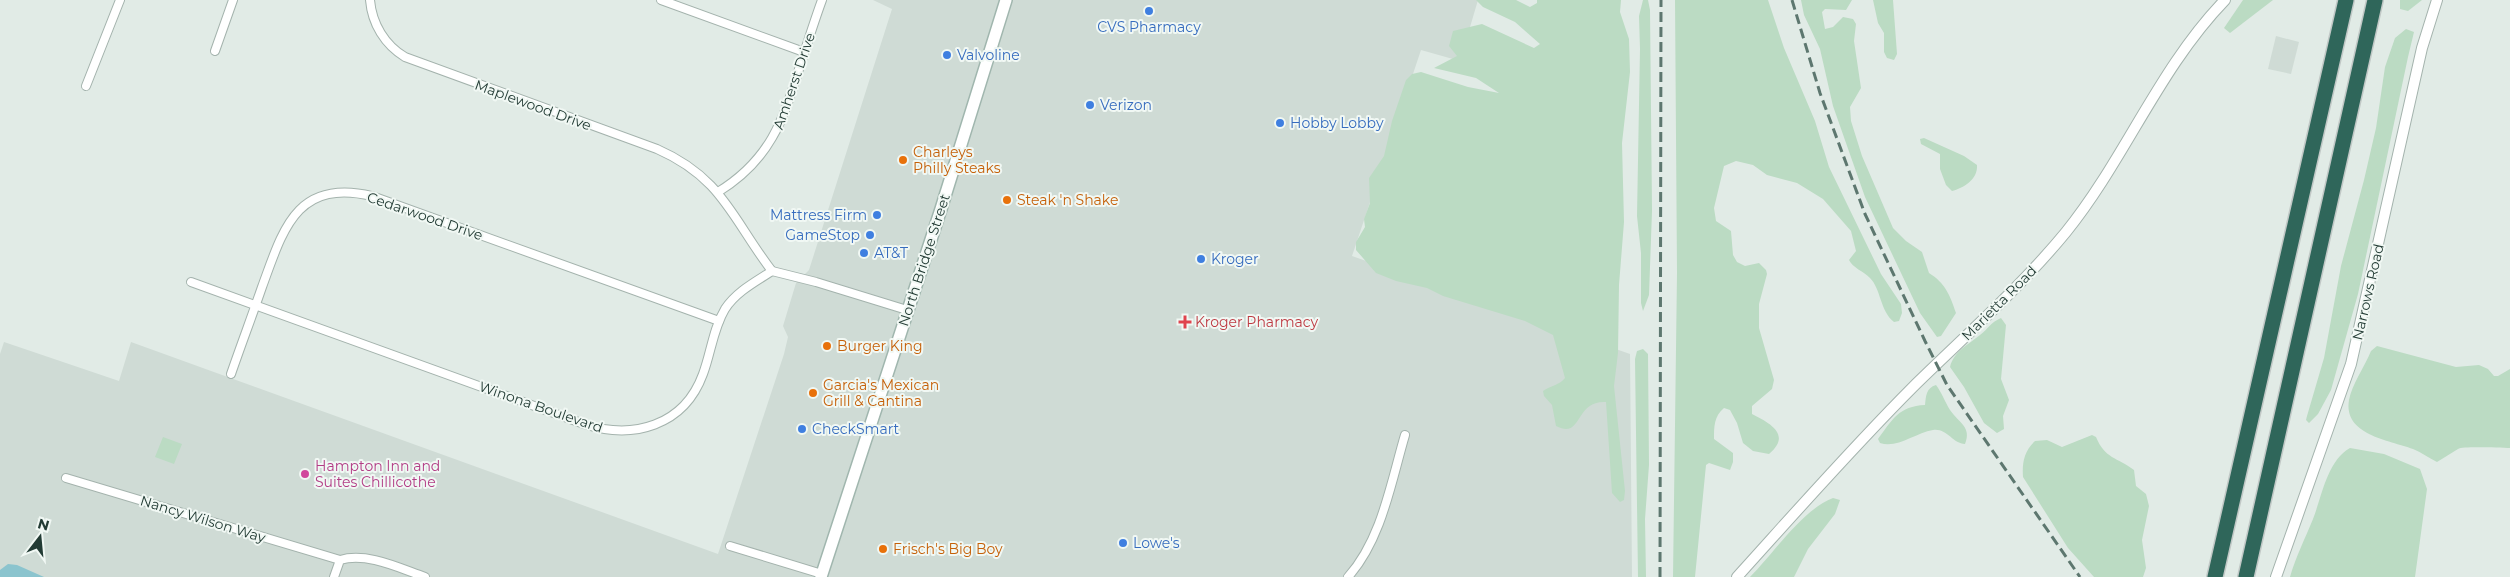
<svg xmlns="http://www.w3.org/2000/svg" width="2510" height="577" viewBox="0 0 2510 577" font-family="Montserrat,sans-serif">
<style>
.built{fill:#cfdbd5}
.green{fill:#bbdbc3}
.water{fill:#8bc4ce}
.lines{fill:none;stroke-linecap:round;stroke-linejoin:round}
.minor-casing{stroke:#a4b3ad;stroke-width:10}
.tertiary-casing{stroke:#a4b3ad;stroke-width:12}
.secondary-casing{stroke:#a0b6ae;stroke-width:14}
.motorway-casing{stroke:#c1c8c6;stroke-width:18}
.minor{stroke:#fff;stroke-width:8}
.tertiary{stroke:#fff;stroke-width:10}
.secondary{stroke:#fff;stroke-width:11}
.motorway{stroke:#2f665a;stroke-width:15}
.rail{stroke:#5d776f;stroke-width:3;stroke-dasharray:10 5;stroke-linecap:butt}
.shop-dot{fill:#3f7fe0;stroke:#f1f8f4;stroke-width:2}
.food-dot{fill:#e8710a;stroke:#f1f8f4;stroke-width:2}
.health-dot{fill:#e0444e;stroke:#f1f8f4;stroke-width:2}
.hotel-dot{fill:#d1479c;stroke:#f1f8f4;stroke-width:2}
.labels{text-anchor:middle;stroke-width:4;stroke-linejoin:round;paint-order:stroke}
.shop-label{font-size:14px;fill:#366cbe;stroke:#f1f8f4;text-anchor:start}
.street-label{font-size:14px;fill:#223b34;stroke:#f1f8f4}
.food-label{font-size:14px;fill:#c56008;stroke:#f1f8f4;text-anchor:start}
.health-label{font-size:14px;fill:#be3a42;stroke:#f1f8f4;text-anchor:start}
.hotel-label{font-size:14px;fill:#b23c85;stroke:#f1f8f4;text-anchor:start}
</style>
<rect width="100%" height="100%" fill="#e1ebe6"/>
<!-- built -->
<g class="built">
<polygon points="873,0 1478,0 1460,61 1421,50 1352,256 1630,354 1632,577 0,577 0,354 4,342 119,381 131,342 718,554 784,354 788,337 783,326 796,283 809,270 892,9"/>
<polygon points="2276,36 2299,42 2291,74 2268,69"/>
</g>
<!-- green -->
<g class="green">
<path d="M1476,0H1516L1530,7L1537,3V0H1621L1620,12L1629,39L1630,72L1622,143L1624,222L1619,285L1618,353L1614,386L1625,491L1624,500L1620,502L1612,493L1606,402C1574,400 1583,440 1556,426L1552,405L1544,396L1543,391C1550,386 1560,385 1565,378L1553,335L1525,321L1443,296L1427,288L1396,281L1376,273L1356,250V242L1365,227L1364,219L1370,203L1369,178L1384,156L1392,121L1406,80L1412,74L1421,72L1468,87L1499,93L1476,78L1434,68L1457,56L1449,46L1453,31L1482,24L1534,48L1540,44L1515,22L1483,7Z"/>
<polygon points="1643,0 1648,0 1650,10 1652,211 1649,295 1643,311 1641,303 1641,253 1637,216 1640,49 1639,16"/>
<path d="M1675,0H1768L1784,48L1815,121L1829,167L1881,274L1901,304L1902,313L1899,321L1894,322C1880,311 1881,289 1870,278C1863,271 1853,268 1849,260L1856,251L1851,231L1823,199L1797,183L1767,175L1753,165L1736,161L1724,166L1714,208L1716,221L1731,231L1733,255L1737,262L1745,266L1759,263L1766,270L1767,274L1759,304V328L1774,380L1772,389L1752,406V414C1770,423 1792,435 1769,454L1753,451L1743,443L1737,423L1730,410L1724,408C1714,416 1714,427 1714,439L1733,453V462L1730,470L1709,463L1706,465L1695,577H1673L1677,273Z"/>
<path d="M1801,0H1852L1846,10L1825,9L1822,12L1825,29L1833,27L1843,17L1853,19L1856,24L1854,41L1861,88L1850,107L1851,121L1862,156L1893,228L1906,241L1922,252L1929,273C1945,283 1950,295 1956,313L1941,336L1937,337L1920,313L1865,197L1833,106L1820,49L1804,15Z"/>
<polygon points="1873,0 1893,0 1897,54 1894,60 1887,58 1884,52 1884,33 1878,23"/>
<polygon points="2243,0 2273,0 2230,33 2224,28"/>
<polygon points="2400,0 2422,0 2408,11 2400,9"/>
<polygon points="2406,29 2414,32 2408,57 2358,294 2331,390 2318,414 2309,423 2306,420 2307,416 2324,358 2341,266 2364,180 2376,128 2385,67 2395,38"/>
<path d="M1924,138L1964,156L1977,165C1978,180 1963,188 1952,191L1946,185L1940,169V154L1921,144L1920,139Z"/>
<path d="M2001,318L2006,325L2001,379L2009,400L2003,416L2004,429L1997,433L1984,423L1964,387L1950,367C1954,351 1968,345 1980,335C1988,329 1991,322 2001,318Z"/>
<path d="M2377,346L2456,367L2479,365L2488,369L2494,376H2498L2510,369V448C2500,448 2463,446 2458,449C2451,453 2444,458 2437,462C2429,458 2421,452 2413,449C2389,440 2343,435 2349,400C2352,384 2365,366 2371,351Z"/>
<polygon points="1643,349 1648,354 1649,465 1645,519 1646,577 1638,577 1635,359 1637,351"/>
<path d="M1936,385C1942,393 1945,402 1950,410C1959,423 1972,427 1965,444C1953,444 1947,428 1933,430C1915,433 1897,449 1880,443L1878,439C1892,420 1899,406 1925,405C1926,396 1926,388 1936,385Z"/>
<path d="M2092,435L2096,437C2105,459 2117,457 2134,470L2136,486L2146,494L2149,506L2142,540L2146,568L2143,577H2094L2068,548L2023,477C2022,463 2024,451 2035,441L2047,440L2062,447Z"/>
<polygon points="163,437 182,444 174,464 155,457"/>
<path d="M2350,448L2384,454L2420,469L2427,489L2415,577H2290C2296,556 2305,539 2313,519C2322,496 2327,461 2350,448Z"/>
<path d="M1833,498L1840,500L1835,514L1808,549L1794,577H1750C1774,553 1802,510 1833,498Z"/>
</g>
<!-- water -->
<polygon class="water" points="8,564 17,565 44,577 0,577 0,570"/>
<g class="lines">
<!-- minor casing -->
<g class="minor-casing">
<g id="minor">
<path d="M370,0C372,24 385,45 405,57L657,149C723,178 732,219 772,271"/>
<polyline points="661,0 804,52"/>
<polyline points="215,51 233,0"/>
<polyline points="86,86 120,0"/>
<path d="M718,192C770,160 783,121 800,66C807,44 814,22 822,0"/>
<path d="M191,282L584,424C633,440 684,426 703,374C711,353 713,329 725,309C736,292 755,282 772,271L816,282L907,310"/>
<path d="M231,374C241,345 252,316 262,287C283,230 296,178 372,196L719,321"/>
<polyline points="66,478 340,560"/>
<polyline points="730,546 822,574"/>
<path d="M334,577L340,560C367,552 399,568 425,577"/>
<path d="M1348,577C1382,539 1391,482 1405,435"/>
</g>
</g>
<!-- tertiary casing -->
<g class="tertiary-casing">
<g id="tertiary">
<path d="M1737,577C1795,513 1852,448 1913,387C1965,336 2020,288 2066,232C2125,159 2159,68 2225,0"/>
<polyline points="2276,577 2351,364 2422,48 2437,0"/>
</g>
</g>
<!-- secondary casing -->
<g class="secondary-casing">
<polyline id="secondary" points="821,577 941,209 1006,0"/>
</g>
<!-- motorway casing -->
<g class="motorway-casing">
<g id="motorway">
<polyline points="2215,577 2346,0"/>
<polyline points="2246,577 2375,0"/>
</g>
</g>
<!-- minor -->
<use href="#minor" class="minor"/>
<!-- tertiary -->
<use href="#tertiary" class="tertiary"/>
<!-- secondary -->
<use href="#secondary" class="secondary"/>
<!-- motorway -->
<use href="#motorway" class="motorway"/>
<!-- rail -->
<g class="rail">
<polyline points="1792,0 1820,93 1865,214 1925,341 1947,385 2080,577"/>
<polyline points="1660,577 1661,0"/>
</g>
</g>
<!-- markers -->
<g class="shop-dot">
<circle cx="1149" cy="11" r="5"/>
<circle cx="947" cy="55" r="5"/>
<circle cx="1090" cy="105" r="5"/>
<circle cx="1280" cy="123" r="5"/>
<circle cx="877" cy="215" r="5"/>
<circle cx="870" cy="235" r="5"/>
<circle cx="864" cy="253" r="5"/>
<circle cx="1201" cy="259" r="5"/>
<circle cx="802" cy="429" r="5"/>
<circle cx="1123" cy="543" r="5"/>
</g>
<g class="food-dot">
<circle cx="903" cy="160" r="5"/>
<circle cx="1007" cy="200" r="5"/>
<circle cx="827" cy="346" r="5"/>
<circle cx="813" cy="393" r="5"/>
<circle cx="883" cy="549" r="5"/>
</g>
<path class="health-dot" d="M1182.5 314.5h5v5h5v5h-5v5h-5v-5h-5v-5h5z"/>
<circle class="hotel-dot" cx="305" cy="474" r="5"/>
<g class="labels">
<!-- shop labels -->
<g class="shop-label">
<text x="1149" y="32" text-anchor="middle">CVS Pharmacy</text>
<text x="957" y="60">Valvoline</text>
<text x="1100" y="110">Verizon</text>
<text x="1290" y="128">Hobby Lobby</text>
<text x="867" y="220" text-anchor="end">Mattress Firm</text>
<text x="860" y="240" text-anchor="end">GameStop</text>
<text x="874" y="258">AT&amp;T</text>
<text x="1211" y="264">Kroger</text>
<text x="812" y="434">CheckSmart</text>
<text x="1133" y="548">Lowe's</text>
</g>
<!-- street labels -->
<g class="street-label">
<text transform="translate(794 81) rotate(-71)" y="5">Amherst Drive</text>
<text transform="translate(533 105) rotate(20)" y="5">Maplewood Drive</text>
<text transform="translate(425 216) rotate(19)" y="5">Cedarwood Drive</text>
<text transform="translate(924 260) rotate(-72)" y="5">North Bridge Street</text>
<text transform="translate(2368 292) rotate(-77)" y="5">Narrows Road</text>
<text transform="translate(1999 303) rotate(-45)" y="5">Marietta Road</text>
<text transform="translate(541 407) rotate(19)" y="5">Winona Boulevard</text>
<text transform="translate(203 519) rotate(17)" y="5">Nancy Wilson Way</text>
</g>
<!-- food labels -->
<g class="food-label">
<text x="913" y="157">Charleys<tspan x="913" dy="16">Philly Steaks</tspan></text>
<text x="1017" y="205">Steak 'n Shake</text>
<text x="837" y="351">Burger King</text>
<text x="823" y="390">Garcia's Mexican<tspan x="823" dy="16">Grill &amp; Cantina</tspan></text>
<text x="893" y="554">Frisch's Big Boy</text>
</g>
<!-- health labels -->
<g class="health-label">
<text x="1195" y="327">Kroger Pharmacy</text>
</g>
<!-- hotel labels -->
<g class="hotel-label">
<text x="315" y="471">Hampton Inn and<tspan x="315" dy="16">Suites Chillicothe</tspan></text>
</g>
</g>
<!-- north arrow -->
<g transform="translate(40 537) rotate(16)" stroke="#f1f8f4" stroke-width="4" paint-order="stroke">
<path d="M0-4L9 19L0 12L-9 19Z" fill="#223b34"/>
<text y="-8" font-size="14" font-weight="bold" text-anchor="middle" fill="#223b34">N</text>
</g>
</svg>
